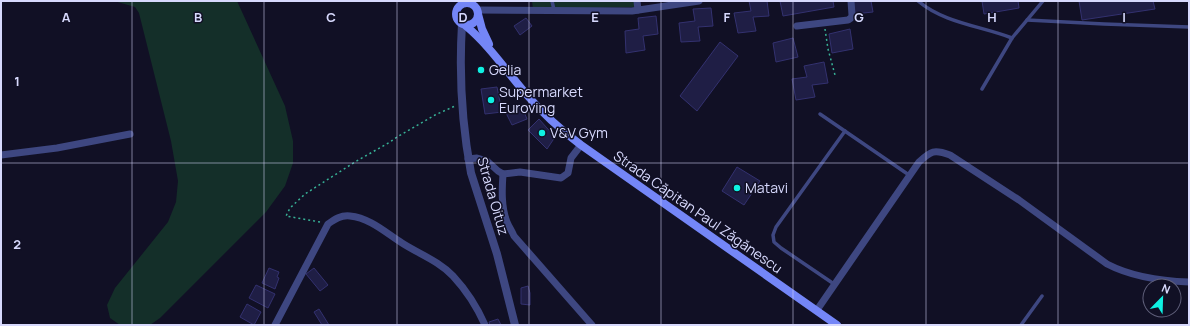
<svg xmlns="http://www.w3.org/2000/svg" width="1190" height="326" viewBox="0 0 1190 326" font-family="Manrope,sans-serif">
<style>
.green{fill:#142f29}
.building{fill:#1f1e45;stroke:#33316f}
.lines{fill:none;stroke-linecap:round;stroke-linejoin:round}
.path{stroke:#37b196;stroke-width:1.5;stroke-dasharray:2 3;stroke-linecap:butt}
.service{stroke:#3e4781;stroke-width:3.5}
.minor{stroke:#3e4781;stroke-width:7}
.tertiary{stroke:#3e4781;stroke-width:8}
.secondary{stroke:#7486f7;stroke-width:8}
.grid{fill:none;stroke:#d7d9fd;stroke-width:1;stroke-opacity:0.55}
.poi-dot{fill:#0ff1e3;stroke:#111025;stroke-width:1.5}
.labels{text-anchor:middle;stroke-width:3;stroke-linejoin:round;paint-order:stroke}
.poi-label{font-size:14px;fill:#d7d9fd;stroke:#111025;text-anchor:start}
.street-label{font-size:14px;fill:#d7d9fd;stroke:#111025}
.grid-label{font-size:13px;text-anchor:middle;font-weight:bold;fill:#d7d9fd;stroke:#111025;stroke-width:3;stroke-linejoin:round;paint-order:stroke}
</style>
<rect width="100%" height="100%" fill="#111025"/>
<!-- green -->
<g class="green">
<polygon points="114,1 237,1 285,106 293,141 293,163 285,186 266,212 160,318 150,325 120,325 110,318 107,305 115,288 168,222 176,202 178,181 171,141 139,13 135,7"/>
<polygon points="532,1 634,1 634,7 533,9"/>
</g>
<!-- building -->
<g class="building">
<polygon points="749,1 767,1 769,16 753,17 756,31 738,33 734,13 751,11"/>
<polygon points="780,1 833,1 834,7 783,16"/>
<polygon points="853,1 871,1 873,12 854,14"/>
<polygon points="982,1 1018,1 1019,8 984,14"/>
<polygon points="1079,1 1153,1 1155,9 1082,20"/>
<polygon points="711,8 713,26 698,27 700,41 681,42 679,23 695,21 693,9"/>
<polygon points="656,16 658,34 643,36 645,50 626,53 625,31 639,29 638,18"/>
<polygon points="526,18 532,26 520,35 514,26"/>
<polygon points="850,29 853,49 832,53 829,34"/>
<polygon points="793,38 798,57 776,62 773,43"/>
<polygon points="720,42 738,56 697,111 680,96"/>
<polygon points="824,62 828,83 812,85 815,97 796,100 792,79 807,77 804,66"/>
<polygon points="497,87 502,112 485,114 481,89"/>
<polygon points="522,107 527,119 512,125 506,113"/>
<polygon points="539,119 555,137 547,149 528,130"/>
<polygon points="737,167 760,181 744,205 722,191"/>
<polygon points="269,268 279,272 277,277 279,278 275,289 262,283"/>
<polygon points="314,268 328,285 320,291 306,274"/>
<polygon points="256,285 275,294 268,308 249,298"/>
<polygon points="528,286 530,293 530,305 521,304 521,288"/>
<polygon points="247,304 261,312 254,325 240,317"/>
<polygon points="319,309 329,325 322,325 314,312"/>
<polygon points="498,319 501,325 490,325 489,322"/>
</g>
<g class="lines">
<!-- path -->
<g class="path">
<polyline points="825,29 828,49 835,75"/>
<polyline points="320,222 286,216 290,208 305,194 355,162 390,142 397,137 435,115 455,106"/>
</g>
<!-- service -->
<g class="service">
<polyline points="552,1 554,10"/>
<path d="M918,1C944,23 981,26 1012,38"/>
<polyline points="1027,20 1104,24 1189,27"/>
<polyline points="982,89 1012,38 1043,1"/>
<polyline points="820,114 909,175"/>
<polyline points="834,284 781,248 774,242 773,235 776,227 845,131"/>
<polyline points="1021,325 1042,296"/>
</g>
<!-- minor -->
<g class="minor">
<polyline points="637,1 638,10"/>
<polyline points="477,10 632,11 699,1"/>
<polyline points="797,26 848,20 851,18 852,15 851,1"/>
<polyline points="1,155 57,148 130,134"/>
<polyline points="468,159 477,158 487,161 498,171 503,174 520,172 561,178 568,173 571,158 581,145"/>
<path d="M503,174C502,189 501,207 507,222C509,227 512,231 514,236L592,325"/>
<path d="M817,310L919,162C931,151 934,149 950,155L1019,200L1107,264C1132,277 1160,281 1189,282"/>
<path d="M275,325L328,224C335,219 341,215 350,216C370,218 386,233 402,243C419,254 439,261 453,276C467,291 477,307 485,325"/>
</g>
<!-- tertiary -->
<path class="tertiary" d="M462,24C459,73 462,125 471,173L497,254L515,325"/>
<!-- secondary -->
<g class="secondary">
<circle cx="467" cy="14" r="11"/>
<polyline points="478,14 482,29 489,44"/>
<path d="M466,26C490,46 507,72 527,95C543,114 561,130 581,145L837,325"/>
</g>
</g>
<!-- grid -->
<path class="grid" d="M132,1V325M264,1V325M397,1V325M529,1V325M661,1V325M793,1V325M926,1V325M1058,1V325M1,163H1189"/>
<!-- markers -->
<g class="poi-dot">
<circle cx="481" cy="70" r="4"/>
<circle cx="491" cy="100" r="4"/>
<circle cx="542" cy="133" r="4"/>
<circle cx="737" cy="188" r="4"/>
</g>
<g class="labels">
<!-- poi labels -->
<g class="poi-label">
<text x="489" y="75">Gelia</text>
<text x="499" y="97">Supermarket<tspan x="499" dy="16">Euroving</tspan></text>
<text x="550" y="138">V&amp;V Gym</text>
<text x="745" y="193">Matavi</text>
</g>
<!-- street labels -->
<g class="street-label">
<text transform="translate(493 196) rotate(74)" y="5">Strada Oituz</text>
<text transform="translate(698 212) rotate(35)" y="5">Strada Căpitan Paul Zăgănescu</text>
</g>
</g>
<g class="grid-label">
<text x="66" y="22">A</text>
<text x="198" y="22">B</text>
<text x="331" y="22">C</text>
<text x="463" y="22">D</text>
<text x="595" y="22">E</text>
<text x="727" y="22">F</text>
<text x="859" y="22">G</text>
<text x="992" y="22">H</text>
<text x="1124" y="22">I</text>
<text x="17" y="86">1</text>
<text x="17" y="249">2</text>
</g>
<!-- border -->
<rect width="1190" height="326" fill="none" stroke="#d7d9fd" stroke-width="4"/>
<!-- north arrow -->
<g transform="translate(1162 298) rotate(23)"><circle r="19" fill="#111025" stroke="#60607b"/>
<path d="M0-3L7 15L0 10L-7 15Z" fill="#0ff1e3"/>
<text y="-6" font-size="11" font-weight="bold" text-anchor="middle" fill="#d7d9fd">N</text>
</g>
</svg>
